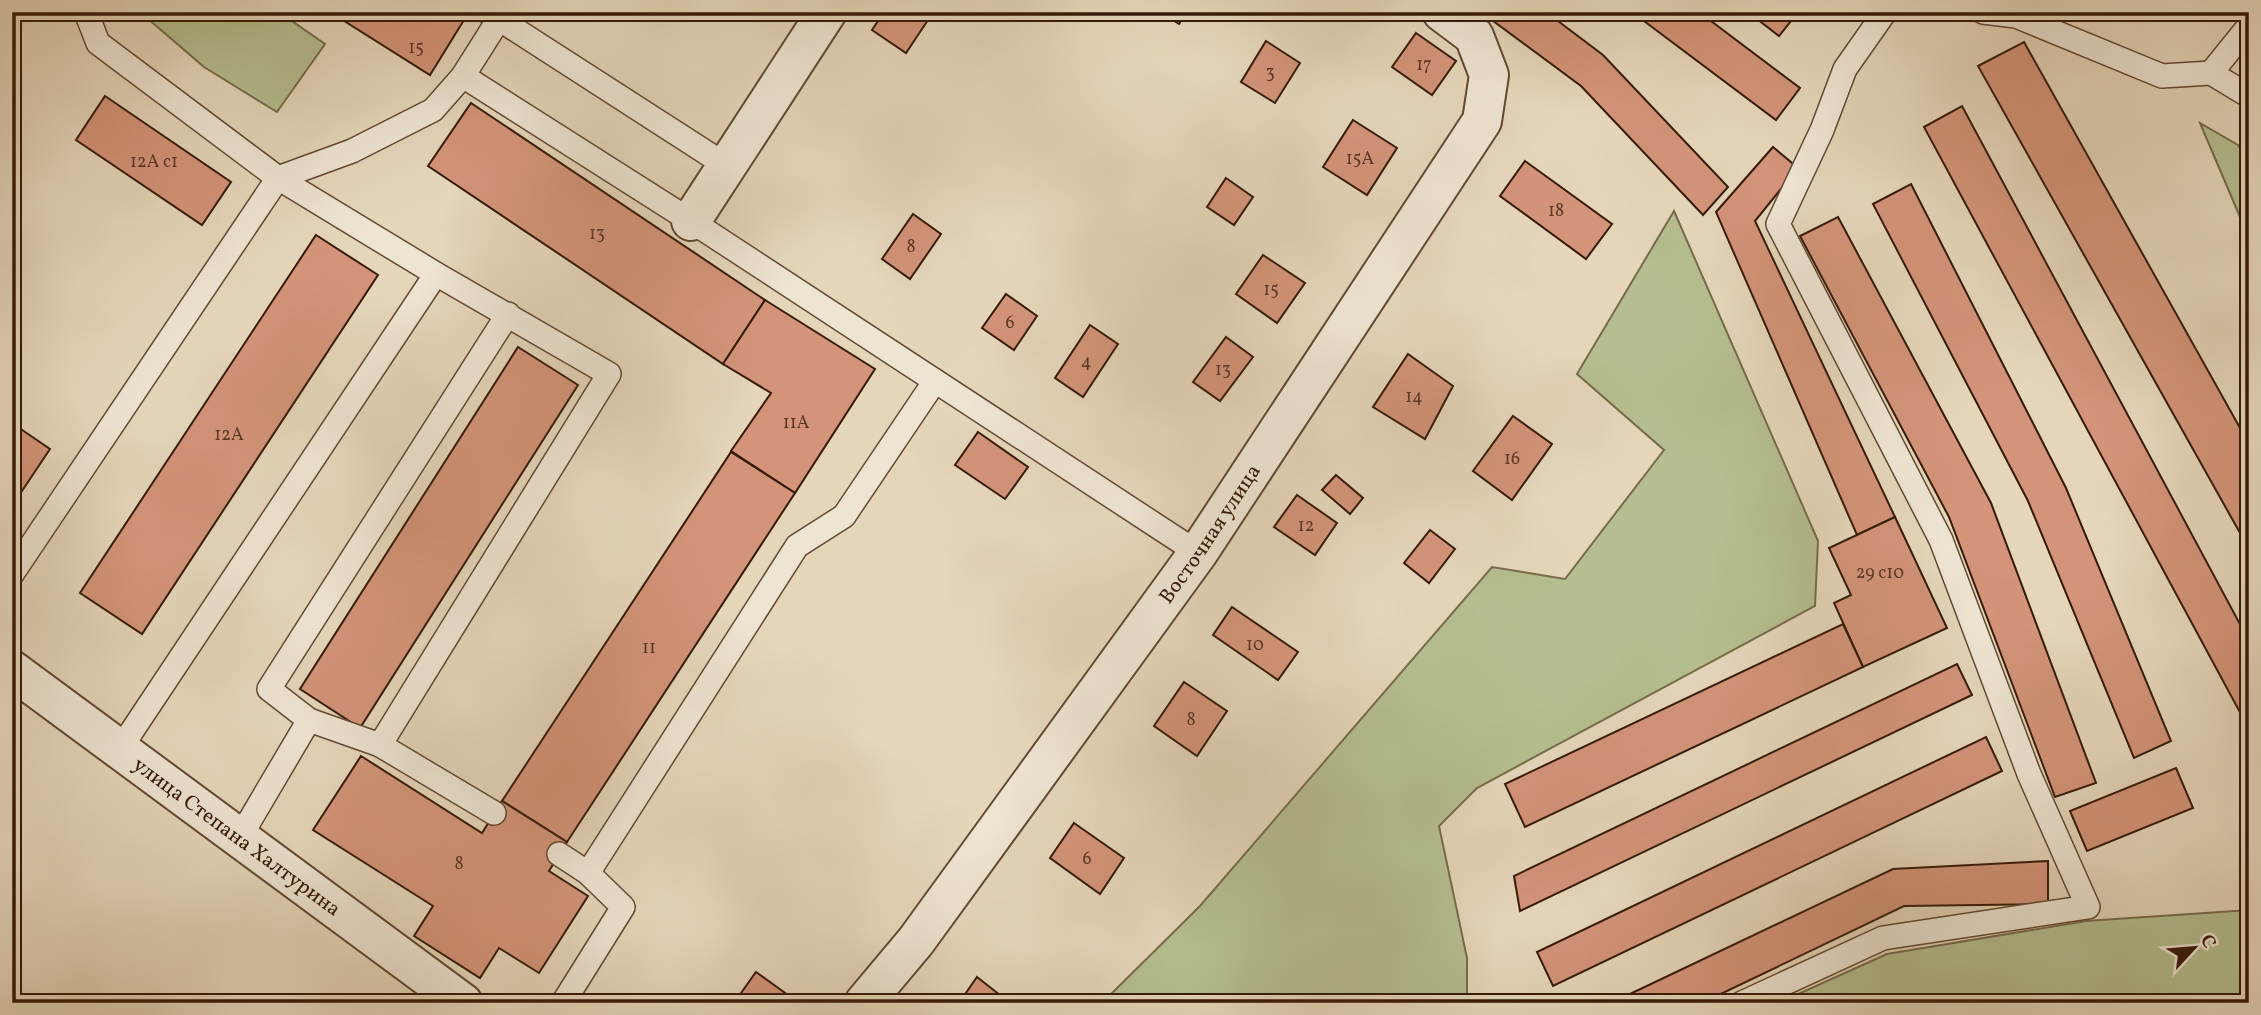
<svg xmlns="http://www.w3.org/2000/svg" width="2261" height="1015" viewBox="0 0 2261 1015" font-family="Vollkorn,serif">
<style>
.green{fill:#b5be90;stroke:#766c4b;stroke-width:2}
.building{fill:#d39479;stroke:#361a06;stroke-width:2}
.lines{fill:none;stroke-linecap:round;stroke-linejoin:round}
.service-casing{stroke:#624933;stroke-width:26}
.minor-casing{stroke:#624933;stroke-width:42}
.service{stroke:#eee4d2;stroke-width:23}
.minor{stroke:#eee4d2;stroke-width:38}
.labels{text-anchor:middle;stroke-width:6;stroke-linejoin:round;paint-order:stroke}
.number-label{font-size:18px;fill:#5d3823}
.street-label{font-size:21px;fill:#361a06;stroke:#eee4d2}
</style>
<rect width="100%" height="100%" fill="#e5d6ba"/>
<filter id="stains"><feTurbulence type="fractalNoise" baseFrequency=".00286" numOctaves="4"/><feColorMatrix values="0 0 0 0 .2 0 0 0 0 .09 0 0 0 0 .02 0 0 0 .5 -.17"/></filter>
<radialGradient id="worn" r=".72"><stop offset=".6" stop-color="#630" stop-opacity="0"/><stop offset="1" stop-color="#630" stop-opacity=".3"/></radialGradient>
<!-- green -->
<g class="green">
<polygon points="140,12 279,12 325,44 277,112 204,67"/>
<polygon points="2200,123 2238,145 2249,162 2249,238"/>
<polygon points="1674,211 1818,541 1815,606 1477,788 1439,826 1467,958 1467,1003 1102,1003 1200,906 1492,567 1565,579 1664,450 1577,374"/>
<polygon points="2249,910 2249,1003 1778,1003 1887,954 2086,921"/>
</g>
<!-- building -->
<g class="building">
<polygon points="330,12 453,12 464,20 430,75"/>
<polygon points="884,12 930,12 932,14 906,53 872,30"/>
<polygon points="1160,12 1187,12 1179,24"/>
<polygon points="1481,12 1546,12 1603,55 1728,187 1703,215 1581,86"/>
<polygon points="1632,12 1699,12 1800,88 1776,120"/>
<polygon points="1748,12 1798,12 1779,36"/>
<polygon points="1416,33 1456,61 1432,95 1392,67"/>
<polygon points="1266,41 1300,63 1275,103 1241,82"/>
<polygon points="2024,42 2249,444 2249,549 1978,66"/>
<polygon points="105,96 231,182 202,225 76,140"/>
<polygon points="471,103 765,300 723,364 428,166"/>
<polygon points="1962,106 2249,641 2249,729 1924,127"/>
<polygon points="1353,120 1397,148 1367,195 1323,167"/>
<polygon points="1773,147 1798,168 1755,221 1895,517 1857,535 1716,212"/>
<polygon points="1525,161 1612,224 1586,259 1500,196"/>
<polygon points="1226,178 1253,197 1234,225 1207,207"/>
<polygon points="1911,184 2066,488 2171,741 2134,758 2028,501 1873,204"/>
<polygon points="913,214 941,234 910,279 882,259"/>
<polygon points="1838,217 1991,503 2096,783 2055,797 1949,517 1800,236"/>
<polygon points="316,235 378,275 142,634 80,593"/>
<polygon points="1263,255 1305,283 1277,323 1236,294"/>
<polygon points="1006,294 1037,316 1014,350 982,328"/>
<polygon points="765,300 875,369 795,493 731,451 771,393 723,364"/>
<polygon points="1090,325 1118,344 1083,397 1055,378"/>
<polygon points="1226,337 1253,357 1220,401 1193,382"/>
<polygon points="518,347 578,385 360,728 300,689"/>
<polygon points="1408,354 1453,386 1425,439 1373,407"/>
<polygon points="1513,416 1552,444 1512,500 1473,471"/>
<polygon points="12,423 50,449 12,506"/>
<polygon points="978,432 1028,467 1005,499 955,465"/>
<polygon points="731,452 795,493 567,842 502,801"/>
<polygon points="1336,475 1363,498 1350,514 1322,490"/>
<polygon points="1297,495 1337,523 1315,555 1274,527"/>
<polygon points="1895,517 1947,628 1863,667 1834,603 1851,595 1829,548"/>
<polygon points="1430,530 1455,549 1429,583 1404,563"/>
<polygon points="1232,607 1298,652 1278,680 1213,635"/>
<polygon points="1843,624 1863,667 1525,827 1505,784"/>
<polygon points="1957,664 1972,695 1520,911 1514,876"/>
<polygon points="1184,682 1227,711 1197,756 1154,726"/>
<polygon points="1986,737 2002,771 1553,986 1537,952"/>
<polygon points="361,756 482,833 502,801 567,842 549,871 588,896 539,973 499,948 480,978 414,936 433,906 313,830"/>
<polygon points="2176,768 2193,808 2087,851 2070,811"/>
<polygon points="1074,823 1124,858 1100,894 1050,858"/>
<polygon points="2048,861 2048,904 1904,906 1702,1003 1611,1003 1893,869"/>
<polygon points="756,972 799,1003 734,1003"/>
<polygon points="977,977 1010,1003 959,1003"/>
</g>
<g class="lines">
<!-- service casing -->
<g class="service-casing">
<g id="service">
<polyline points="86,12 98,43 278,178 436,274 609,374 380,745 309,720 269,689 508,314"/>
<polyline points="488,12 727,166"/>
<polyline points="1983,12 2016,16 2162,76 2211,73"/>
<polyline points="2249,26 2211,73 2249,96"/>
<polyline points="463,76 691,221 1198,553"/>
<polyline points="12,574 278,178 352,151 433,110 463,76 499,19"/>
<polyline points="380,745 494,813"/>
<polyline points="120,749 436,274"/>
<polyline points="240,837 309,720"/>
<polyline points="559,854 588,873 797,546 844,516 935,381"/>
<polyline points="563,1003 623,907 588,873"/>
<polyline points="1742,1003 1883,938 2088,907 2029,774 1941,540 1778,224 1822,130 1845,69 1885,12"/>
</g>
</g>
<!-- minor casing -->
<g class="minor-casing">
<g id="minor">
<polyline points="691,221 827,12"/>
<path id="s1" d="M12,670L463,1003"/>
<path id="s2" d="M864,1003L916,941L1198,553L1482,121L1489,75L1474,36L1442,12"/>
</g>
</g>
<!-- service -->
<use href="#service" class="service"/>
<!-- minor -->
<use href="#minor" class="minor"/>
</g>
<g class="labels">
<!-- number labels -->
<g class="number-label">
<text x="416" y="53">15</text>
<text x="1424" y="70">17</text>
<text x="1270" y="78">3</text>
<text x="1360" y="164">15А</text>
<text x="154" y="167">12А с1</text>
<text x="1556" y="216">18</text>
<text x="597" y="239">13</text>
<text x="911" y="252">8</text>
<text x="1271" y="295">15</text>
<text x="1010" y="328">6</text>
<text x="1086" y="367">4</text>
<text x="1223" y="375">13</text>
<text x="1414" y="402">14</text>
<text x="796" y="428">11А</text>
<text x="229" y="440">12А</text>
<text x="1512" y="464">16</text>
<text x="1306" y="531">12</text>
<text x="1880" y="578">29 с10</text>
<text x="1255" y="650">10</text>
<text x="649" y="653">11</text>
<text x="1191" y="725">8</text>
<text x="1087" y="864">6</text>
<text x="459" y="869">8</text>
</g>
<!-- street labels -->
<g class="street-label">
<text dy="7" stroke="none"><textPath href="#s2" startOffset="583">Восточная улица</textPath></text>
<text dy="7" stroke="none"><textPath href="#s1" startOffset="280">улица Степана Халтурина</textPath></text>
</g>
</g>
<!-- margin -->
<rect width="2261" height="1015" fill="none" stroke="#e5d6ba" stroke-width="42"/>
<rect x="14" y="14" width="2233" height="987" fill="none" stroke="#361a06" stroke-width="3.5"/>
<rect x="21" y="21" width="2219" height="973" fill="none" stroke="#361a06" stroke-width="2"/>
<!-- north arrow -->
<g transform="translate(2194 948) rotate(64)" stroke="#eee4d2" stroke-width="5" paint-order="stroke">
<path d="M0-5L12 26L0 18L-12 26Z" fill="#361a06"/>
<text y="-10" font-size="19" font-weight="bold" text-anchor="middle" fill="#361a06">С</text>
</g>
<rect width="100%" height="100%" filter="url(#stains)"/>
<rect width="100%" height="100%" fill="url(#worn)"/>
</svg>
